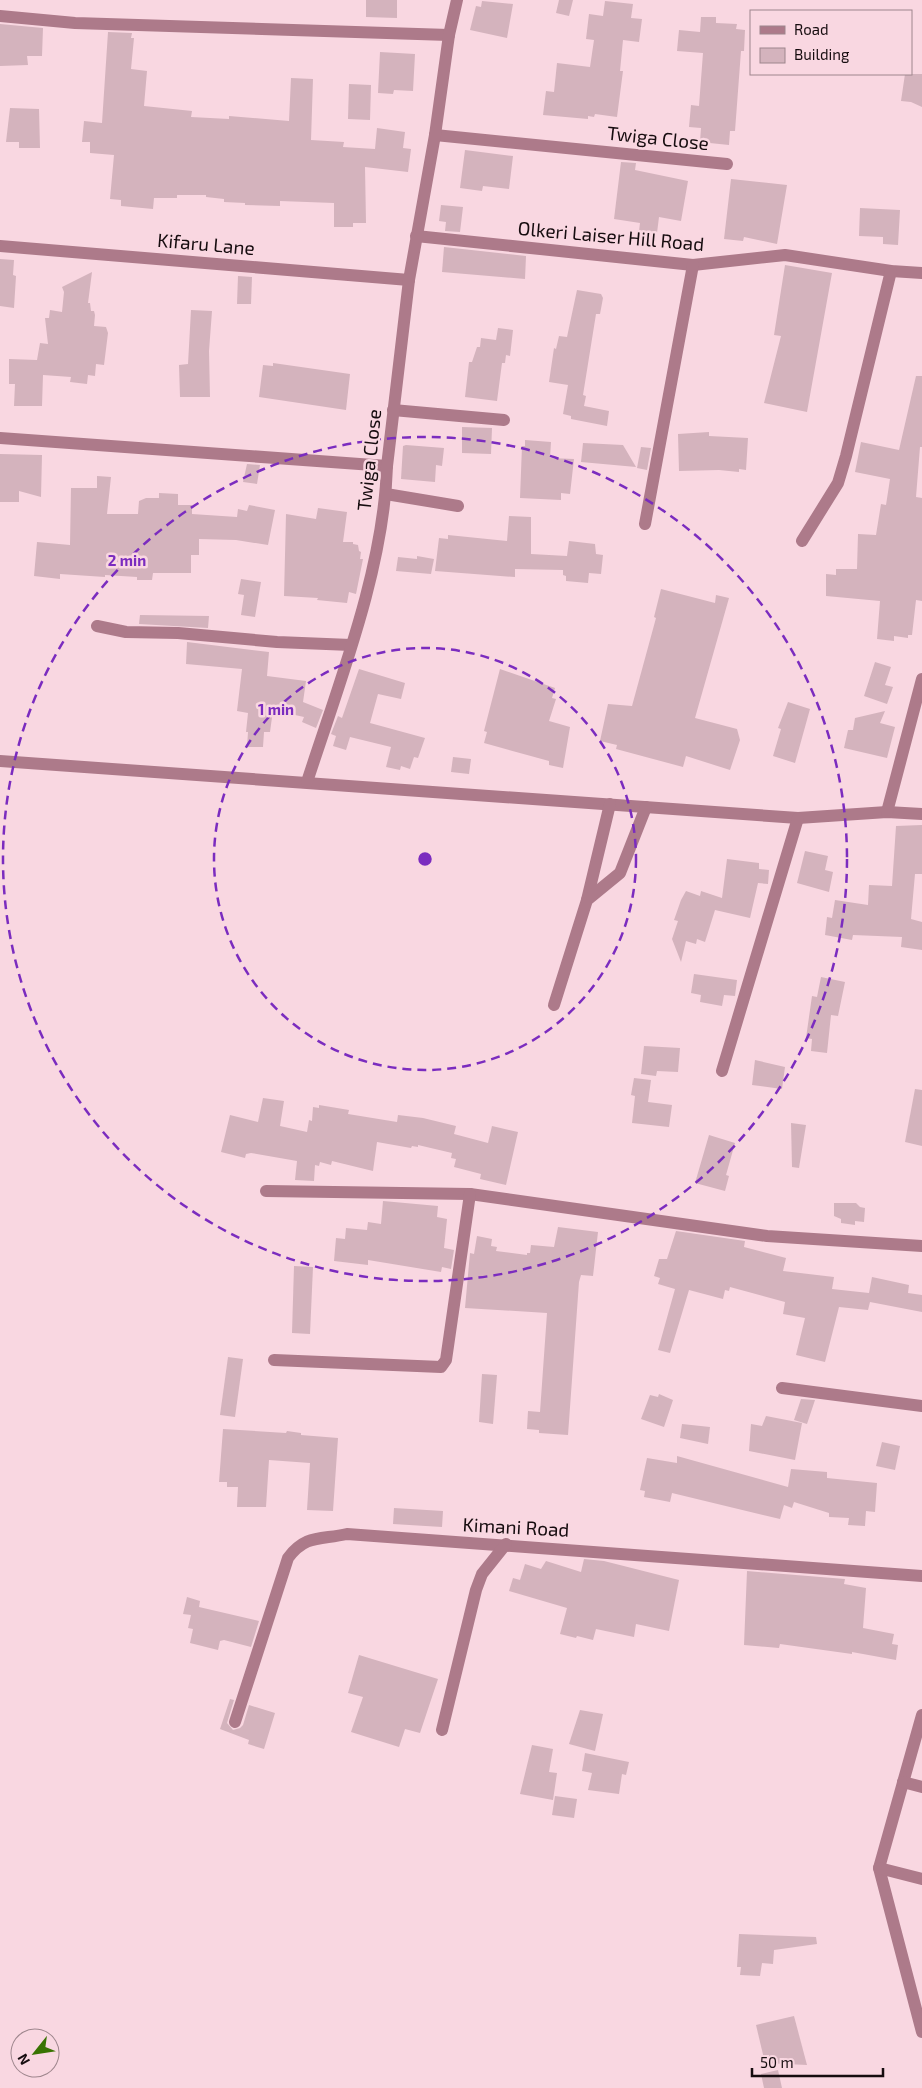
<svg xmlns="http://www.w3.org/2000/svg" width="922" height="2088" viewBox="0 0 922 2088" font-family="'Exo 2',sans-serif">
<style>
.building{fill:#d4b3bd}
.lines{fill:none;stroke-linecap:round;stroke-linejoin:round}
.minor{stroke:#ad7a8a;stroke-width:12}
.ring{fill:none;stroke:#7b2cbf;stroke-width:2.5;stroke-dasharray:9 6}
.labels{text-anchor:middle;stroke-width:5;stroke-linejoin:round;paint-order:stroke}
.street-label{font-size:19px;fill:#160c0f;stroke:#f9d7e1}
.centre{fill:#7b2cbf;stroke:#f9d7e1;stroke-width:2.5}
.ring-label{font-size:15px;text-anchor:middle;font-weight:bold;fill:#7b2cbf;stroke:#f9d7e1;stroke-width:5;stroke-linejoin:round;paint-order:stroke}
</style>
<rect width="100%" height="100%" fill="#f9d7e1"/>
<!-- building -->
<g class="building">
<polygon points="366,0 397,0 397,18 366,17"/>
<polygon points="559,0 573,0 569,16 556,13"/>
<polygon points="482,1 513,4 507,38 470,30 476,6 481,7"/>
<polygon points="605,1 633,4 631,18 642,19 639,42 623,40 620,71 623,71 617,117 595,114 594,117 588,116 588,119 543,115 546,91 554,92 557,63 590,67 594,40 586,39 589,14 603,16"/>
<polygon points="701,17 716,17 716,23 737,24 736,29 745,30 744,51 741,51 735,131 730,131 729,145 700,142 701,128 689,127 691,105 699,106 703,53 677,51 679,30 700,32"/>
<polygon points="0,24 43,28 42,56 27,56 28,65 0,66"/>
<polygon points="108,32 132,33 131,38 134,38 131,69 147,71 144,106 192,111 191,117 229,119 229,116 289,121 291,78 313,79 311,140 344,142 343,147 375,149 377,128 405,132 403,148 411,149 408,172 365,167 366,223 353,223 353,227 334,227 334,203 280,201 280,206 245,205 245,203 224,202 224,199 206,197 206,195 177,195 177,198 154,198 153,209 121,206 121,200 110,199 114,155 90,153 90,142 82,142 84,121 102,123"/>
<polygon points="380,52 415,54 413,91 394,90 393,94 378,93"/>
<polygon points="905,74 922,74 922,107 911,102 901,101"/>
<polygon points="349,84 371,85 370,120 348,119"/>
<polygon points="10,108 39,109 40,148 19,148 19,142 6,142"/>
<polygon points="465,150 513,156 509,189 483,186 482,191 460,188"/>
<polygon points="621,162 636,163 635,170 688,181 681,221 659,217 657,233 639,231 640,223 614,219"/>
<polygon points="731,179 787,185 777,244 744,237 743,241 724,239"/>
<polygon points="441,205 463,207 460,232 445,231 446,222 439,221"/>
<polygon points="860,208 900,210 898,245 883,244 883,237 859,236"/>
<polygon points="444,247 526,256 525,279 442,272"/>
<polygon points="0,259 14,260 13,275 16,276 14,308 0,306"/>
<polygon points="785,265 832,273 807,412 764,403 781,336 774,335"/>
<polygon points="92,272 88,303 90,303 91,311 94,311 95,315 94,326 106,327 108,333 104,365 96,364 95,376 88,375 87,384 70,382 71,377 43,375 42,406 14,406 15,384 9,384 9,359 37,360 40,343 48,344 45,318 49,318 50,310 62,312 64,292 62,287"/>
<polygon points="238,276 252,277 251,304 237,304"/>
<polygon points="577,290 601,294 603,298 600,314 596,314 583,395 586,396 584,406 609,411 607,426 571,419 571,416 563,414 568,385 549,382 554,348 556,349 559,336 567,337"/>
<polygon points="191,310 212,311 209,351 210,397 180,397 179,365 188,364"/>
<polygon points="498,328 513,330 510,356 506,355 505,363 502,363 497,401 465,397 469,362 472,362 477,347 480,347 481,338 496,340"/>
<polygon points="273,363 350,374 346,410 259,397 263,365 273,366"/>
<polygon points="916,376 922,376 922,447 920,447 916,497 922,498 922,601 916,600 912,635 908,635 908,638 894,636 894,641 877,639 880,601 826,596 826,574 836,575 836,569 857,569 858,534 876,535 881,504 886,505 890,479 855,472 861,442 899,450"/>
<polygon points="462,427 492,428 491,454 462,453"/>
<polygon points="709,432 709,436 748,438 746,470 739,469 739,472 719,470 679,471 678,434"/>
<polygon points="525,440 551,442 550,458 574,459 570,494 561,493 561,500 520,498 522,446 525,446"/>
<polygon points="583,443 623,445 636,467 581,462"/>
<polygon points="406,445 444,448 442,466 436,465 435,482 401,479 403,446"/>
<polygon points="641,447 651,448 647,470 637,468"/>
<polygon points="0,454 42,455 41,497 19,491 19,502 0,502"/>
<polygon points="247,464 260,465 257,484 243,482"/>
<polygon points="97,476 111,477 107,514 138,514 139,501 146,498 159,498 159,493 178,494 178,505 192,505 192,514 237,517 238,509 247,511 249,505 275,510 268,545 236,540 199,539 199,555 191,555 191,573 153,573 152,580 137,580 137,577 105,575 105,577 60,574 60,579 34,576 37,542 70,545 71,488 97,488"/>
<polygon points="318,508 347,512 343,542 353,542 353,544 358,545 359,551 361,552 360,559 363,559 356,594 349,592 347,603 317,600 318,598 284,596 286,514 316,519"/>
<polygon points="509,516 531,517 531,554 567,556 569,541 595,544 596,554 603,555 601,574 589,573 588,583 566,581 566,576 563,575 563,570 515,569 515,577 435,571 439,538 448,539 448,535 507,541"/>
<polygon points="417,556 434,559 431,574 396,571 398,557 417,559"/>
<polygon points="241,579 261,582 255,617 241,615 244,595 238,594"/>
<polygon points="661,589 715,603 716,595 729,598 695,718 737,729 740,740 730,770 686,756 683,767 616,749 617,745 600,741 608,704 632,706 656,618 654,617"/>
<polygon points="140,615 209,616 208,628 139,624"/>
<polygon points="187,642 269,652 267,676 306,681 303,702 323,710 316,728 302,722 304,717 273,710 270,732 264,732 263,747 247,747 248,732 246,732 248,713 237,711 242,669 186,664"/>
<polygon points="875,662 891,667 885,685 893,687 887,704 864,696"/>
<polygon points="359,669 405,683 401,699 378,694 370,723 425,738 418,758 414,757 410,769 401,766 400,770 386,767 391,747 350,737 346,750 333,746 336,736 331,734 338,716 342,718"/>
<polygon points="500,669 555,688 552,698 556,699 549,721 570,727 563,768 549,765 549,761 484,743 487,732 484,731"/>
<polygon points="788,702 810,709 795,763 773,756 781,729 778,728"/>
<polygon points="885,711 880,723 895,727 887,758 844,748 848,730 853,730 855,718"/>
<polygon points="453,757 471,759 469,774 451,772"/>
<polygon points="922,825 922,874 915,874 911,919 922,922 922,950 901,947 902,937 853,935 852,940 825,935 827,917 832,918 835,900 868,905 869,885 892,886 896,826"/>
<polygon points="805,851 828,856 825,870 833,872 829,892 797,883"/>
<polygon points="727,859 759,863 759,869 769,870 768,884 758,883 750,918 715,910 705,942 697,939 696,944 686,941 681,962 672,939 678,921 674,920 681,900 686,891 700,896 701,891 722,898"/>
<polygon points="694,974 737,980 735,996 724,995 722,1006 700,1002 701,995 691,993"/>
<polygon points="821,977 845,982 838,1016 831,1015 827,1053 811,1051 812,1039 806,1038 812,996 817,997"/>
<polygon points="644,1046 680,1048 678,1072 657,1071 656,1076 641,1074"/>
<polygon points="755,1060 785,1067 782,1089 752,1085"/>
<polygon points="634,1078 651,1080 648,1102 672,1105 669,1127 632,1123 635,1096 631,1095"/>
<polygon points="915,1089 922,1090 922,1146 905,1142"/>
<polygon points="263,1098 284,1101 280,1126 307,1132 309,1120 312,1121 313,1107 319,1108 319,1105 349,1110 348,1114 397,1122 398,1115 423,1118 456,1126 454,1134 488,1143 492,1126 518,1132 506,1185 480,1179 481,1174 454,1167 456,1159 451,1158 452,1153 418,1145 418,1147 412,1146 411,1148 377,1142 373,1171 332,1161 331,1165 320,1162 319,1166 315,1165 314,1181 295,1180 297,1161 251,1153 246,1154 245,1158 221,1152 230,1115 258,1122"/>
<polygon points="791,1123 806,1125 799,1168 792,1167"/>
<polygon points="709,1135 735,1143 726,1175 729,1176 725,1191 695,1183"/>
<polygon points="383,1201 438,1206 437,1217 447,1219 444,1248 454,1250 451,1269 442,1267 441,1272 368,1260 368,1265 334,1261 336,1238 345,1239 346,1228 367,1230 368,1222 381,1224"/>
<polygon points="834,1203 856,1203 860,1207 865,1208 864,1222 855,1221 855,1225 841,1223 841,1219 834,1216"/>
<polygon points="558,1227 598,1232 593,1276 581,1275 579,1282 568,1435 539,1433 539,1430 527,1429 528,1411 540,1412 547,1313 465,1308 470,1253 474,1254 477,1236 492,1239 491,1246 497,1247 496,1251 527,1255 527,1253 530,1253 531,1245 554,1247"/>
<polygon points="676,1231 745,1241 744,1247 786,1258 783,1271 834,1277 832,1289 869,1293 872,1277 909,1285 908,1293 922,1295 922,1312 870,1302 868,1310 839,1307 825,1362 796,1355 805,1318 783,1314 785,1302 730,1287 729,1291 725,1290 723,1299 689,1290 670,1353 658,1350 675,1289 658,1284 660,1278 654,1276 659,1259 667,1259"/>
<polygon points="294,1266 313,1267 310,1334 292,1333"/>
<polygon points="228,1357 243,1359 235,1417 220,1415"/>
<polygon points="482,1374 497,1375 493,1424 479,1422"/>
<polygon points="659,1394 673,1400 664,1427 641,1419 650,1395 658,1397"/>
<polygon points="801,1399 815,1400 807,1424 794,1420"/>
<polygon points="766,1416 802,1423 795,1460 749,1451 751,1424 762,1426"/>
<polygon points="682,1424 710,1427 708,1444 680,1438"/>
<polygon points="223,1429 286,1433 287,1431 301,1433 301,1435 338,1438 333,1511 307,1510 310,1463 269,1460 266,1507 237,1507 238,1487 227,1487 227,1482 219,1482"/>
<polygon points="882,1442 900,1446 895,1470 876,1466"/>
<polygon points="677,1456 788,1487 791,1469 827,1472 827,1478 877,1483 875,1512 866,1511 865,1526 848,1525 849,1518 829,1517 829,1513 794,1502 792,1508 784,1505 780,1519 672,1493 670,1502 644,1497 645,1491 640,1490 647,1458 677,1463"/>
<polygon points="394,1508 443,1511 442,1527 393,1524"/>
<polygon points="584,1559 604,1561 679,1580 669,1631 636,1624 634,1637 596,1629 593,1640 577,1636 576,1638 560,1634 567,1608 509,1591 513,1578 520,1580 525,1564 541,1569 546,1561 581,1572"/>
<polygon points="747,1571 845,1579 844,1584 866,1588 863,1628 894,1634 892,1644 898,1645 896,1660 852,1652 852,1654 780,1644 779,1648 744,1645"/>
<polygon points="187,1597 200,1601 199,1607 259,1621 251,1647 224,1640 220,1641 218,1650 190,1643 193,1629 188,1628 191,1615 183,1614"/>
<polygon points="359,1655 438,1679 420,1733 405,1729 399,1747 351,1732 363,1697 348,1693"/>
<polygon points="230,1699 234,1700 227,1723 233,1730 240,1728 243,1725 249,1705 275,1713 264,1749 248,1744 249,1740 220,1729"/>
<polygon points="580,1710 603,1714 595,1751 569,1744"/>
<polygon points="532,1745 553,1749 549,1772 557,1773 553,1800 520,1794"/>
<polygon points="585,1753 629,1762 626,1775 622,1774 619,1794 588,1790 592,1773 582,1771"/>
<polygon points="555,1796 577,1799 574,1818 552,1815"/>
<polygon points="739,1934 816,1937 817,1944 774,1950 773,1964 762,1963 760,1976 740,1975 741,1967 737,1967"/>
<polygon points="794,2016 807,2065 765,2063 756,2025"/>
<polygon points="778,2070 782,2088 764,2088 761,2074"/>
</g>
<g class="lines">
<!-- minor -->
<g class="minor">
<polyline points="0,16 75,23 449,35"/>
<polyline points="435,135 727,164"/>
<polyline points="416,236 693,265 785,255 891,271 922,273"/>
<polyline points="0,246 409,280"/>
<polyline points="393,410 504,420"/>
<polyline points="0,438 387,466"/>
<polyline points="386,494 458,506"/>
<polyline points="645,524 693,265"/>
<polyline points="802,541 838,483 846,456 891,271"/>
<polyline points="97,626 126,632 178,633 277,642 351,645"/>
<polyline points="0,761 798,818 887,812 922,814"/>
<path d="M307,782C339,683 384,569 387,466L409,280L435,135L449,35L457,0"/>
<polyline points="887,812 922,679"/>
<polyline points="587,900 610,804"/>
<polyline points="554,1005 587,900 620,873 646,807"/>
<polyline points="722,1071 798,818"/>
<polyline points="266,1191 470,1194 767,1236 922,1246"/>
<polyline points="274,1360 441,1367 446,1360 470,1194"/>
<polyline points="782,1388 922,1406"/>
<polyline points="922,1715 879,1868 922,2032"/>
<path d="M235,1722L288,1558C306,1534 321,1540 347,1534L922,1576"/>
<polyline points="442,1730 476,1590 482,1574 506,1544"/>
<polyline points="903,1782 922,1787"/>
<polyline points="879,1868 922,1879"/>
</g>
</g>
<!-- distance rings -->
<g class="ring">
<circle cx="425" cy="859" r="211"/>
<circle cx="425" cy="859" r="422"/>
</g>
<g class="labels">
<!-- street labels -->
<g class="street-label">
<text transform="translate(658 138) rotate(6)" y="7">Twiga Close</text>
<text transform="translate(611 236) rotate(5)" y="7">Olkeri Laiser Hill Road</text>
<text transform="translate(206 244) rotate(5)" y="7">Kifaru Lane</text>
<text transform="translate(369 460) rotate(-84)" y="7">Twiga Close</text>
<text transform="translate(516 1527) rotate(3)" y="7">Kimani Road</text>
</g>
</g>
<circle cx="425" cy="859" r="8" class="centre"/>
<g class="ring-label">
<text x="127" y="566">2 min</text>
<text x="276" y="715">1 min</text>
</g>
<!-- legend -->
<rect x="750" y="10" width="162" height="65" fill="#f9d7e1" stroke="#9e868d"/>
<rect x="760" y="26" width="25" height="8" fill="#ad7a8a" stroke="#9e868d"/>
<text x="794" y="35" font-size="15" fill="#160c0f">Road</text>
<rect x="760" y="48" width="25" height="15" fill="#d4b3bd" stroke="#9e868d"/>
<text x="794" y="60" font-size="15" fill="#160c0f">Building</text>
<!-- north arrow -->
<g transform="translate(35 2053) rotate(240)"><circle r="24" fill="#f9d7e1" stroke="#9e868d"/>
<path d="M0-4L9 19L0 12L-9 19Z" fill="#397302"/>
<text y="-8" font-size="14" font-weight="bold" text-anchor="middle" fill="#160c0f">N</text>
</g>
<!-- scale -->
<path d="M752 2068v8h131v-8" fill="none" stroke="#160c0f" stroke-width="2.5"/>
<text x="760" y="2068" font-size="15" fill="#160c0f" stroke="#f9d7e1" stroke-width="4" paint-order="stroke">50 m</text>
</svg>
